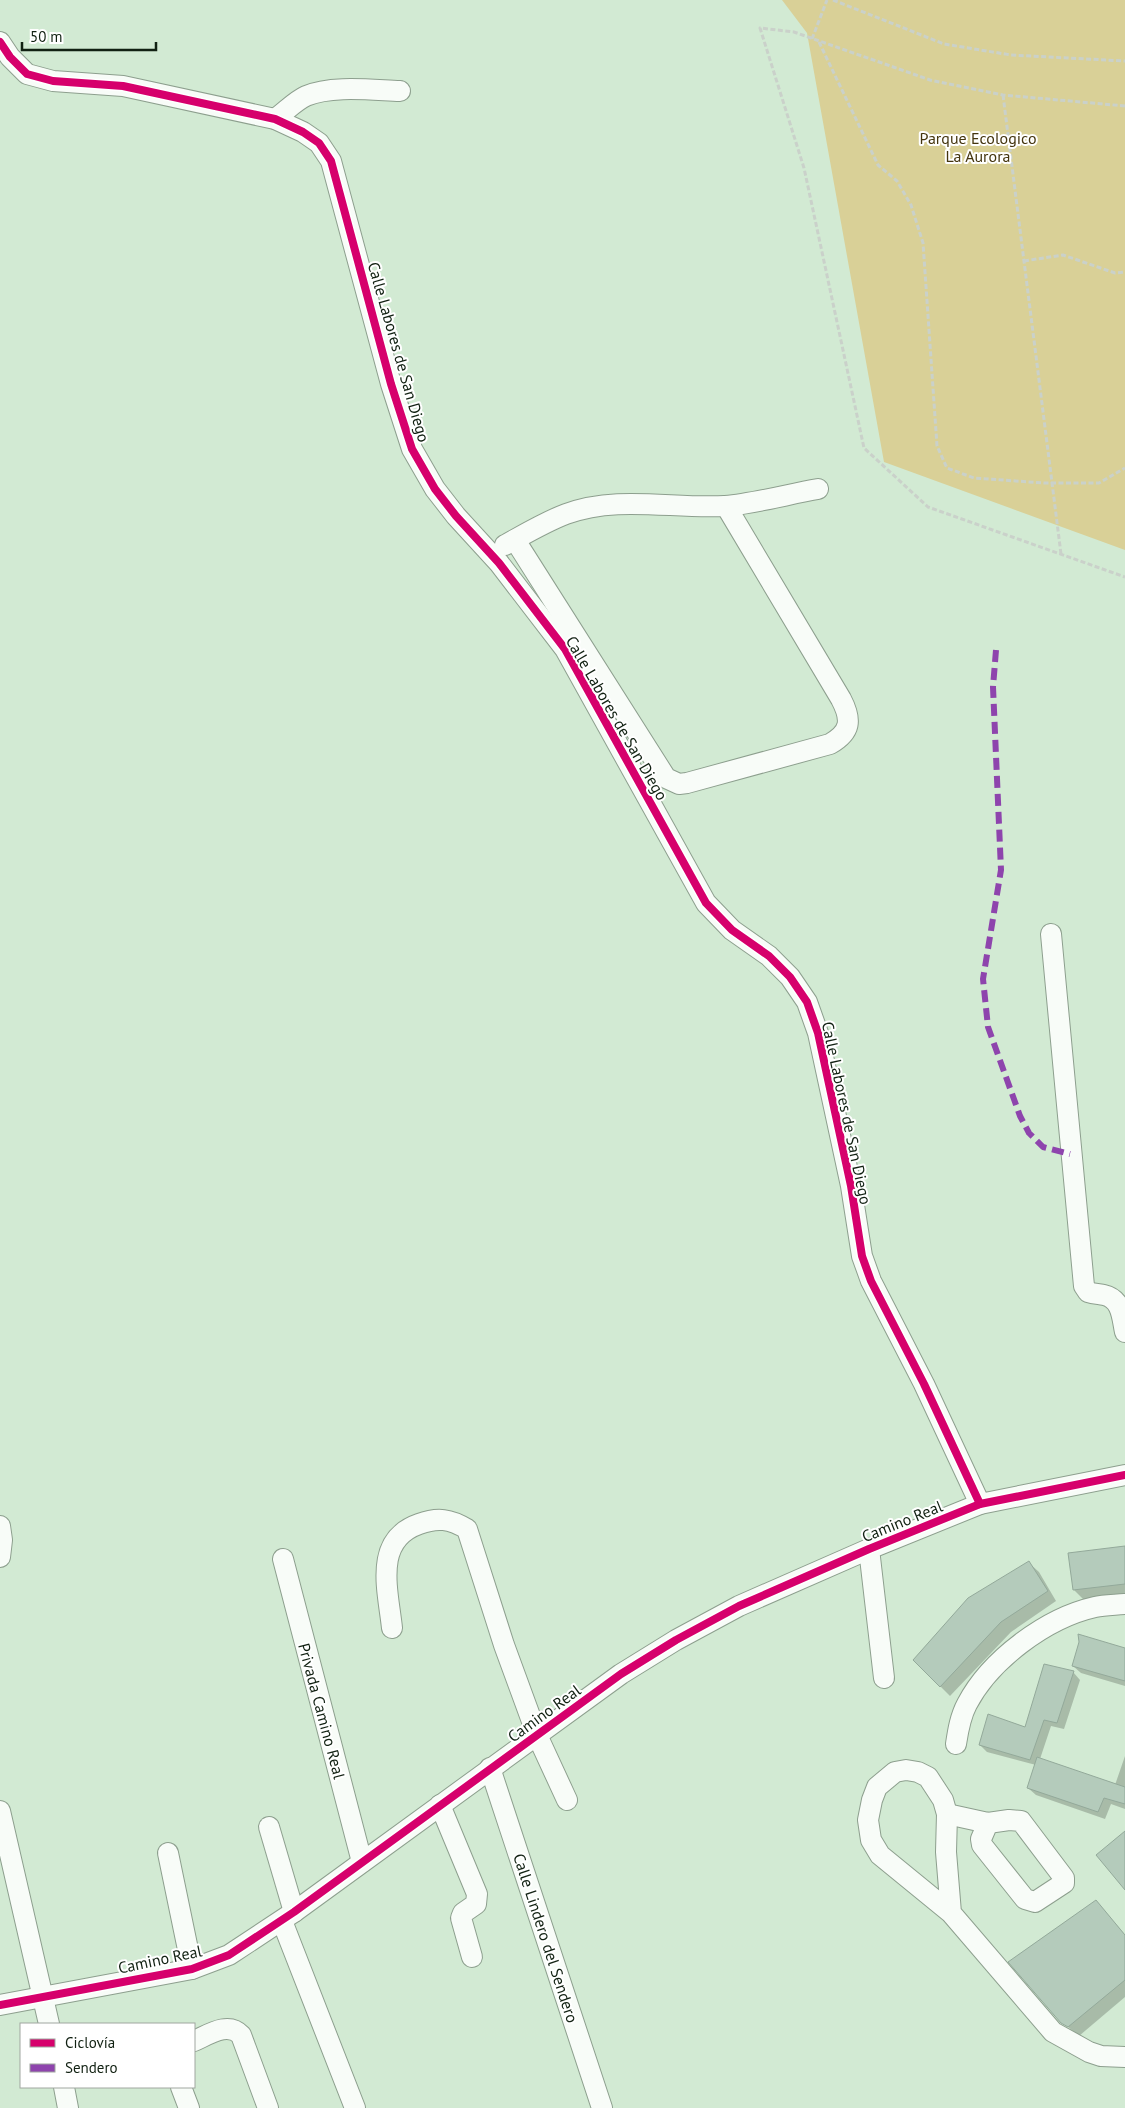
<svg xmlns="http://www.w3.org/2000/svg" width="1125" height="2108" viewBox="0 0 1125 2108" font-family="'PT Sans',sans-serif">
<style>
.green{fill:#d9d097}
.shadow{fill:#0003}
.building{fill:#b4cbbb;stroke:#93a99a}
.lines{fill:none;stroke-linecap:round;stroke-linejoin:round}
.minor-casing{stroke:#8d9f8e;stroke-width:22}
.path{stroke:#cad1ca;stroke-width:3;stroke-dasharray:5 2.5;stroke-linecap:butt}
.minor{stroke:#f8fcf8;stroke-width:20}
.quiet{stroke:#8e44ad;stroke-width:6;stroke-dasharray:12 6;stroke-linecap:butt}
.cycleway-casing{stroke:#fff;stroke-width:11}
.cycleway{stroke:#d6006c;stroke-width:8}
.labels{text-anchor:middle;stroke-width:4;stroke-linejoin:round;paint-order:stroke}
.park-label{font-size:16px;fill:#44350e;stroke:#fff}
.street-label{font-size:16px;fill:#112112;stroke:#fff}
</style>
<rect width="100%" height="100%" fill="#d2ead3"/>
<!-- green -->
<polygon class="green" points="782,0 1125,0 1125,550 884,462 807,33"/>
<!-- shadow -->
<g class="shadow">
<polygon points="1125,1547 1125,1595 1084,1600 1074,1590"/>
<polygon points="1029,1563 1039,1572 1056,1601 1011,1632 950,1696 914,1660"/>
<polygon points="1125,1649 1125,1686 1081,1673 1073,1666"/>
<polygon points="1073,1672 1080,1680 1064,1729 1051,1726 1040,1759 1115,1785 1125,1756 1125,1809 1111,1804 1105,1819 1036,1795 1028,1788 1036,1765 987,1752 980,1745 1026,1728"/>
<polygon points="1096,1901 1125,1935 1125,1997 1079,2036 1062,2022"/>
</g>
<!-- building -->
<g class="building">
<polygon points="1125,1546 1125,1584 1073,1590 1068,1553"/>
<polygon points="1029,1561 1048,1591 1001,1622 940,1687 913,1660 968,1598"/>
<polygon points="1078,1634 1125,1648 1125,1681 1072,1666 1079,1642"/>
<polygon points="1044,1664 1074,1671 1057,1723 1044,1720 1030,1760 979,1745 988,1714 1025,1727"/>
<polygon points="1037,1757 1125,1787 1125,1804 1104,1798 1098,1812 1027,1788"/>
<polygon points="1125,1831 1125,1890 1096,1855"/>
<polygon points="1096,1900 1125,1935 1125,1980 1068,2027 1061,2023 1008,1962"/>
</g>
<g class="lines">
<!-- minor casing -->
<g class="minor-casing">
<g id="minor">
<polyline points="0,42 10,57 27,74 53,81 123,86 275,119 303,132 319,143 331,161 391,384 412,449 435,489 456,516 499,563 565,649 706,903 732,930 769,956 790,977 807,1002 818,1033 851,1186 862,1256 871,1281 924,1384 980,1504"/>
<path d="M275,119C285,112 295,101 306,96C331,85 372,90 400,91"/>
<path d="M515,540L666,778L679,784L687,783L830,744C851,732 852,720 841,699L726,506"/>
<path d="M505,545C525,534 545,522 566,514C617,495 672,509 725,506C753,504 789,494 818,489"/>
<path d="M1051,934L1084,1286L1088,1292C1094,1294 1099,1294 1104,1295C1122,1299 1122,1318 1125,1332"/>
<polyline points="0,1526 2,1540 0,1557"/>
<polyline points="869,1549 884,1678"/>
<polyline points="283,1559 362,1862"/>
<path d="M392,1628C388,1590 373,1540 419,1524C438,1517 450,1519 467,1529L504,1645L537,1735L567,1800"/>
<path d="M956,1744C958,1731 960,1717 967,1704C990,1660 1046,1618 1095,1607C1104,1605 1115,1605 1125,1604"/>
<polyline points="490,1768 602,2108"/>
<polyline points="440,1805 477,1894 476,1904 463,1913 461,1918 472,1957"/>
<polyline points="0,1811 49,2024"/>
<polyline points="947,1814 988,1823 1009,1820 1021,1821 1064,1878 1064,1883 1035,1902 1025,1899 982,1845 981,1839 988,1823"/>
<polyline points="269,1827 294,1912"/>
<polyline points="168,1853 192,1969"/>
<polyline points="951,1913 880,1855 871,1840 868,1820 872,1800 877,1787 895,1772 906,1770 918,1772 928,1777 943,1800 947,1814 946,1852 951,1913 1053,2032 1089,2052 1101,2056 1125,2057"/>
<polyline points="282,1921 355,2108"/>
<polyline points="0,2005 192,1969 229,1955 294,1912 621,1674 676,1640 739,1606 869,1549 980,1504 1125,1475"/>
<path d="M194,2041C208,2035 228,2021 241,2035L268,2108"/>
<polyline points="64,2087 68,2108"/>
<polyline points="181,2087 189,2108"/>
</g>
</g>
<!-- path -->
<g class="path">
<polyline points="833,0 944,44 1011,55 1125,61"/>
<polyline points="812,39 827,0"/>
<polyline points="819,42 878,165 897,181 911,205 923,243 937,446 947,468 974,478 1044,483 1099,483 1125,468"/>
<polyline points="1003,95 1061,554"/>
<polyline points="1125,106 1003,95 930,80 794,32 760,28 804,168 864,448 928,507 1125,577"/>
<polyline points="1024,261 1063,255 1115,273 1125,272"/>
</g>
<!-- minor -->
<use href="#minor" class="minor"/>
<!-- quiet -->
<polyline class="quiet" points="996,650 993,687 1001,870 983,979 988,1027 1020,1116 1029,1133 1043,1147 1070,1154"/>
<!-- cycleway casing -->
<g class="cycleway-casing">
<g id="cycleway">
<polyline points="0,42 10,57 27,74 53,81 123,86 275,119 303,132 319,143 331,161 391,384 412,449 435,489 456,516 499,563 565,649 706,903 732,930 769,956 790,977 807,1002 818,1033 851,1186 862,1256 871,1281 924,1384 980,1504"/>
<polyline points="0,2005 192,1969 229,1955 294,1912 621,1674 676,1640 739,1606 869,1549 980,1504 1125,1475"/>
</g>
</g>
<!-- cycleway -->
<use href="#cycleway" class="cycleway"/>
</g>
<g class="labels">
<!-- park labels -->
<g class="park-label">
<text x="978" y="144">Parque Ecologico<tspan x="978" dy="18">La Aurora</tspan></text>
</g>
<!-- street labels -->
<g class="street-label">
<text transform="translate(399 352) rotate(74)" y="6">Calle Labores de San Diego</text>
<text transform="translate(617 718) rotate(60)" y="6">Calle Labores de San Diego</text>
<text transform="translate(847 1113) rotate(78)" y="6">Calle Labores de San Diego</text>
<text transform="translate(902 1521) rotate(-22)" y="6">Camino Real</text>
<text transform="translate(322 1711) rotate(75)" y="6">Privada Camino Real</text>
<text transform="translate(544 1713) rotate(-36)" y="6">Camino Real</text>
<text transform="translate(546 1938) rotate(72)" y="6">Calle Lindero del Sendero</text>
<text transform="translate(160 1959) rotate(-12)" y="6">Camino Real</text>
</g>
</g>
<!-- legend -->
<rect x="20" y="2023" width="175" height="65" fill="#ffffff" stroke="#a0a6a0"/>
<rect x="30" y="2039" width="25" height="8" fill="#d6006c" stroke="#a0a6a0"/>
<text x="65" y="2048" font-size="15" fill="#112112">Ciclovía</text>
<rect x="30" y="2064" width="25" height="8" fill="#8e44ad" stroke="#a0a6a0"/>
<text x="65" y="2073" font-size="15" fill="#112112">Sendero</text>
<!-- scale -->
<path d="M22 42v8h134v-8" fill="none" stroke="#112112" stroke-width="2.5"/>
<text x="30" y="42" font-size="15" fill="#112112" stroke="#ffffff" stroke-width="4" paint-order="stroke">50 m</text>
</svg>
